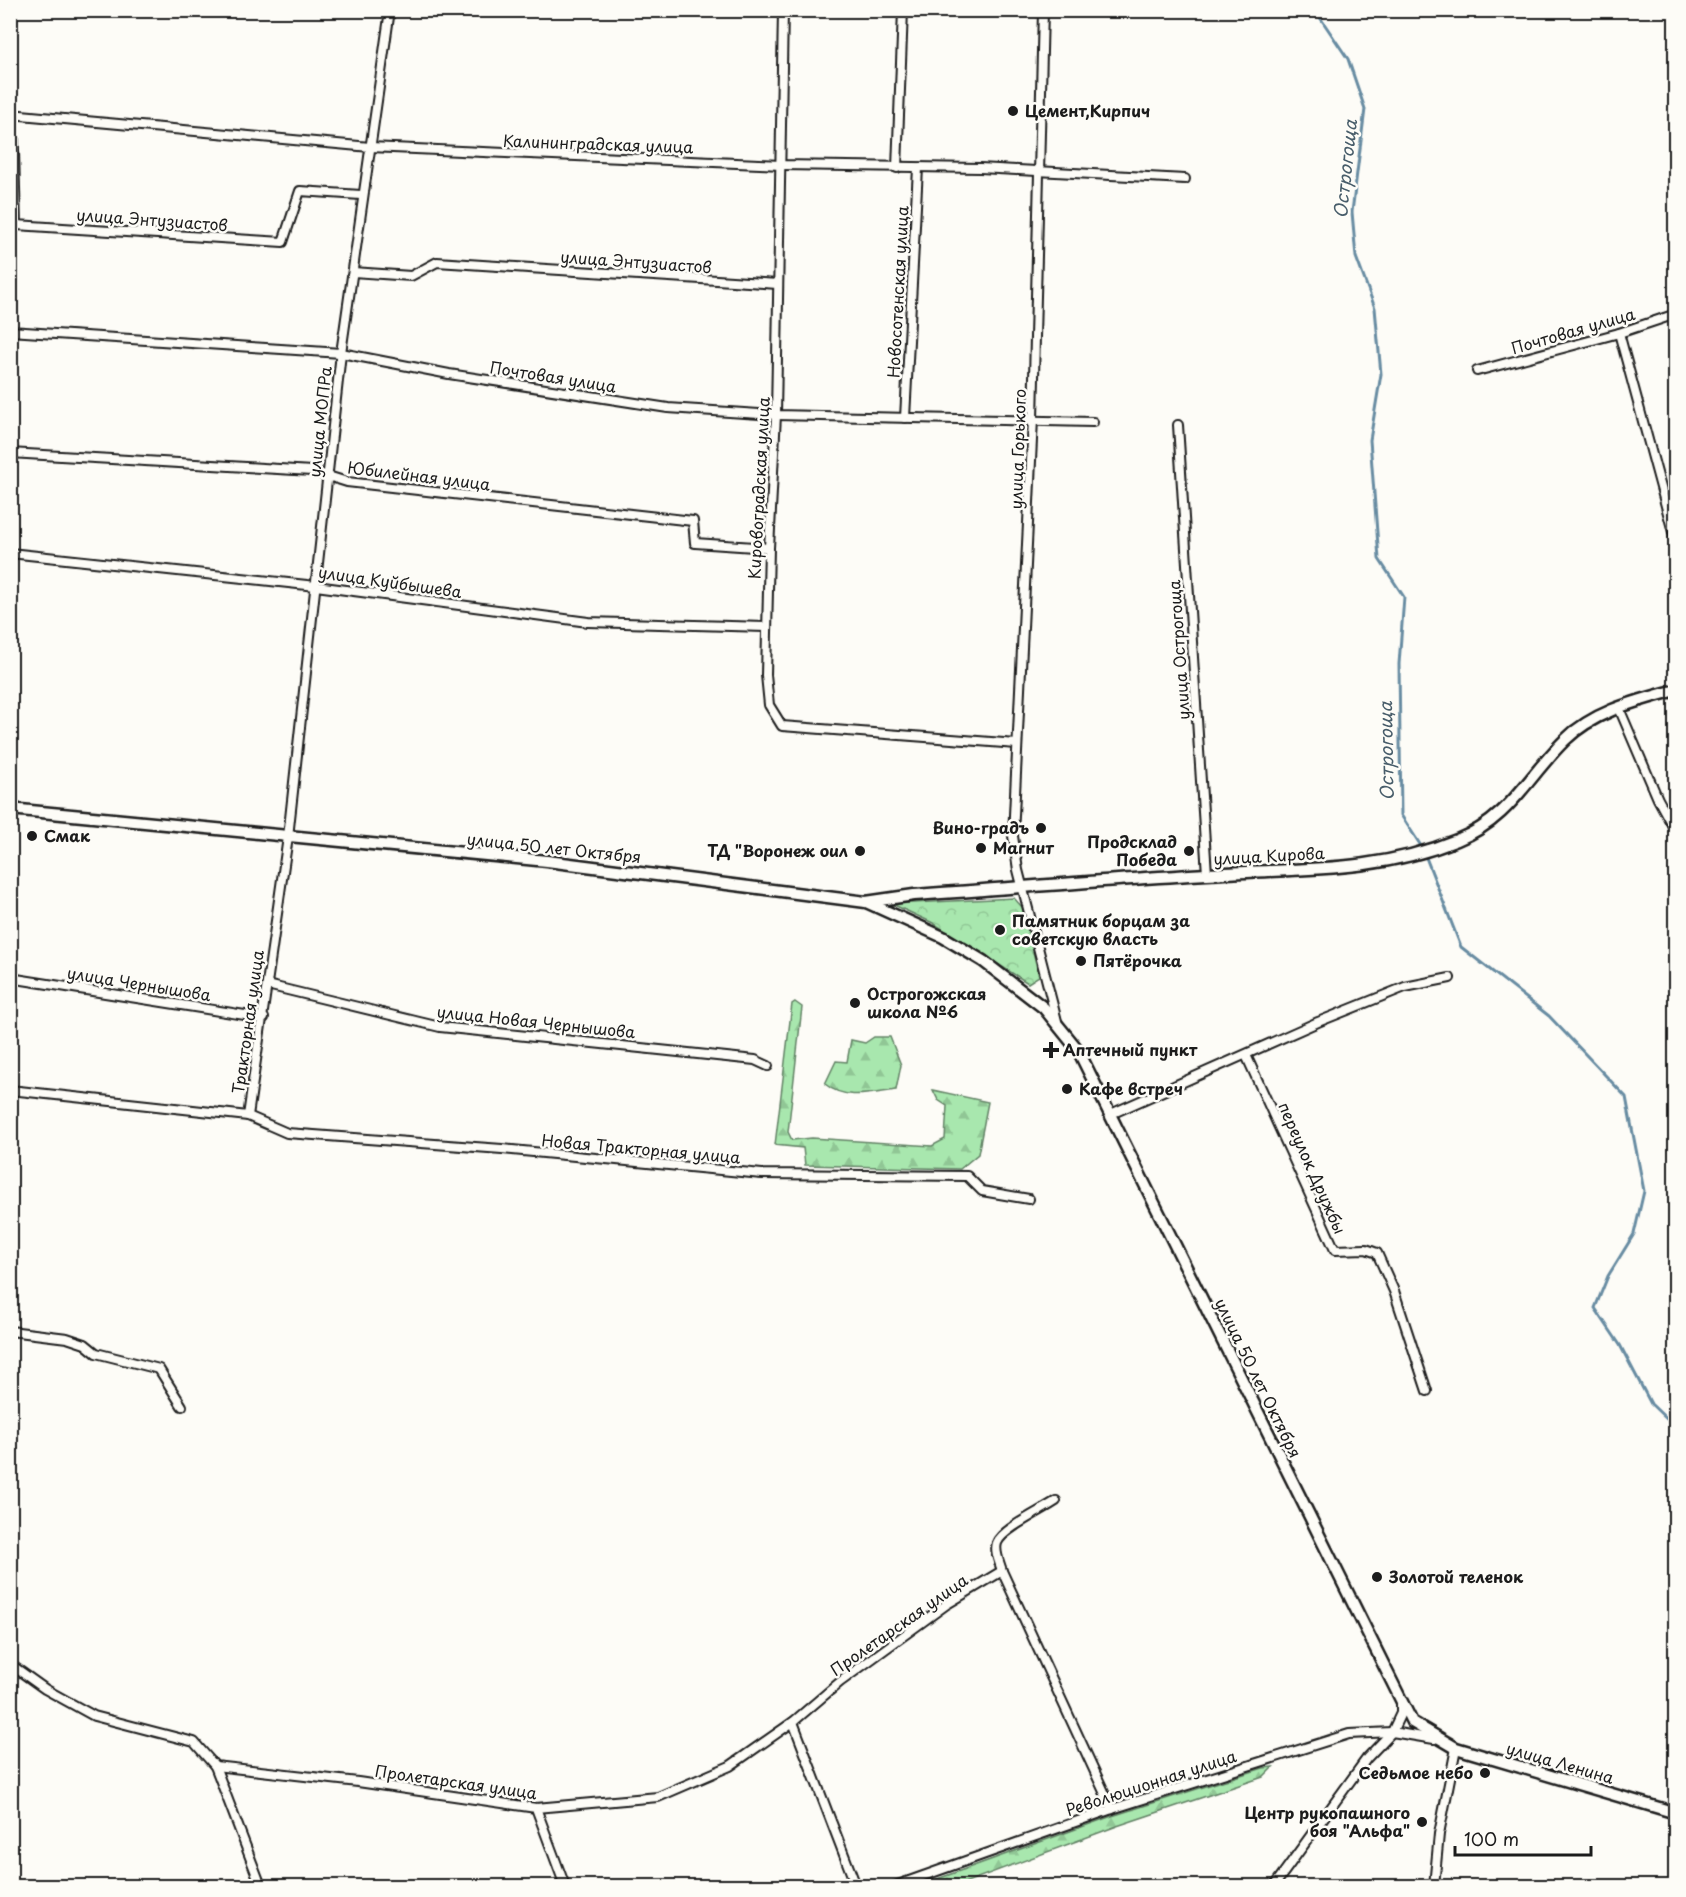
<svg xmlns="http://www.w3.org/2000/svg" width="1686" height="1897" viewBox="0 0 1686 1897" font-family="'Playpen Sans',sans-serif">
<style>
.forest{fill:url(#forest-firs);stroke:#628265;stroke-width:1.5}
.park{fill:url(#park-crowns);stroke:#628265;stroke-width:1.5}
.lines{fill:none;stroke-linecap:round;stroke-linejoin:round}
.stream{stroke:#688ca2;stroke-width:3}
.street-casing{stroke:#1c1c1c;stroke-width:12}
.secondary-casing{stroke:#1c1c1c;stroke-width:15}
.street{stroke:#fdfcf7;stroke-width:8}
.secondary{stroke:#fdfcf7;stroke-width:10}
.poi-dot{fill:#1c1c1c;stroke:#fdfcf7;stroke-width:2}
.labels{text-anchor:middle;stroke-width:5;stroke-linejoin:round;paint-order:stroke}
.poi-label{font-size:16px;font-weight:bold;fill:#1c1c1c;stroke:#fdfcf7;text-anchor:start}
.street-label{font-size:16px;fill:#1c1c1c;stroke:#fdfcf7}
.water-label{font-size:18px;font-style:italic;fill:#485d6a;stroke:#fdfcf7}
</style>
<defs>
<pattern id="forest-firs" width="22" height="20" patternUnits="userSpaceOnUse" patternTransform="scale(1.5)"><rect width="22" height="20" fill="#a8e7ae"/><path d="M5 1l3.5 6h-7zM16 11l3.5 6h-7z" fill="#90c695"/></pattern>
<pattern id="park-crowns" width="20" height="18" patternUnits="userSpaceOnUse" patternTransform="scale(1.5)"><rect width="20" height="18" fill="#a8e7ae"/><path d="M2 6a3 3 0 1 1 6 0M12 15a3 3 0 1 1 6 0" fill="none" stroke="#90c695"/></pattern>
</defs>
<rect width="100%" height="100%" fill="#fdfcf7"/>
<filter id="ink" filterUnits="userSpaceOnUse"><feTurbulence type="fractalNoise" baseFrequency=".0167" numOctaves="2"/><feDisplacementMap in="SourceGraphic" scale="12" xChannelSelector="R" yChannelSelector="G"/><feConvolveMatrix kernelMatrix="1 2 1 2 8 2 1 2 1" color-interpolation-filters="sRGB"/></filter>
<g filter="url(#ink)">
<!-- forest -->
<g class="forest">
<polygon points="795,1002 802,1007 788,1132 792,1140 812,1138 932,1146 945,1139 947,1106 938,1100 933,1090 988,1102 978,1154 960,1169 805,1165 803,1148 775,1145 792,1004"/>
<path d="M874,1037H890L901,1065L896,1090C872,1093 845,1101 825,1084L836,1061L847,1062L851,1040L865,1043Z"/>
<polygon points="1273,1767 1263,1777 1117,1826 956,1886 918,1886 1112,1816 1263,1768"/>
</g>
<!-- park -->
<polygon class="park" points="1014,898 1022,907 1039,976 1028,983 933,923 892,904"/>
<g class="lines">
<!-- stream -->
<g class="stream">
<polyline points="1315,10 1348,59 1365,109 1352,212 1356,257 1375,308 1381,374 1370,440 1379,559 1404,597 1399,664 1401,815 1423,849"/>
<polyline points="1425,855 1461,947 1549,1016 1626,1097 1644,1191 1634,1234 1608,1276 1595,1308 1620,1345 1651,1404 1676,1428"/>
</g>
<!-- street casing -->
<g class="street-casing">
<g id="street">
<polyline points="783,10 776,415 769,548 766,675 769,705 782,726 1017,744"/>
<polyline points="1043,10 1033,419 1013,836 1018,870 1057,1021"/>
<polyline points="10,114 370,147 781,165 980,168 1185,179"/>
<polyline points="13,114 16,225 283,242 300,191 361,195"/>
<polyline points="897,168 903,10"/>
<polyline points="353,272 411,276 437,262 778,284"/>
<polyline points="10,331 341,353 449,374 668,408 776,415 1093,422"/>
<polyline points="1619,333 1676,543"/>
<polyline points="1477,371 1619,333 1676,314"/>
<polyline points="905,418 918,168"/>
<polyline points="1178,425 1207,874"/>
<polyline points="10,453 312,471 347,482 693,521 695,543 769,548"/>
<polyline points="10,553 316,586 588,622 766,627"/>
<polyline points="1619,708 1658,799 1676,832"/>
<polyline points="10,978 264,1018"/>
<polyline points="267,985 440,1027 755,1060 768,1066"/>
<polyline points="1246,1055 1335,1250 1366,1249 1377,1253 1394,1291 1427,1391"/>
<polyline points="10,1090 248,1116 288,837 341,353 390,10"/>
<polyline points="1111,1114 1318,1022 1405,987 1450,978"/>
<polyline points="248,1116 287,1133 502,1149 762,1174 967,1176 982,1191 1029,1199"/>
<polyline points="10,1331 67,1338 85,1344 96,1353 159,1369 182,1406"/>
<path d="M1002,1571C1000,1563 994,1552 997,1543C1002,1529 1043,1510 1056,1501"/>
<polyline points="10,1664 45,1689 94,1716 194,1742 215,1766 358,1782 536,1808 658,1797 730,1766 793,1722 840,1682 947,1604 1002,1571 1112,1809"/>
<polyline points="793,1722 856,1886"/>
<polyline points="215,1766 261,1886"/>
<polyline points="536,1808 565,1886"/>
<polyline points="895,1886 1112,1809 1349,1734 1392,1732 1434,1739"/>
<polyline points="1274,1886 1367,1758 1392,1732 1401,1713 1401,1704"/>
<polyline points="1434,1886 1439,1834 1456,1748"/>
</g>
</g>
<!-- secondary casing -->
<g class="secondary-casing">
<g id="secondary">
<polyline points="10,809 547,861 866,902 943,937 983,961 1044,1008 1078,1050 1412,1722 1456,1748 1676,1813"/>
<path d="M866,902L914,895C1011,888 1109,880 1207,874C1294,868 1374,874 1457,840C1510,819 1527,777 1565,740C1594,711 1637,701 1676,690"/>
</g>
</g>
<!-- street -->
<use href="#street" class="street"/>
<!-- secondary -->
<use href="#secondary" class="secondary"/>
</g>
</g>
<!-- markers -->
<g class="poi-dot">
<circle cx="1013" cy="111" r="6"/>
<circle cx="1041" cy="828" r="6"/>
<circle cx="32" cy="836" r="6"/>
<circle cx="981" cy="848" r="6"/>
<circle cx="860" cy="851" r="6"/>
<circle cx="1189" cy="851" r="6"/>
<circle cx="1000" cy="930" r="6"/>
<circle cx="1081" cy="961" r="6"/>
<circle cx="855" cy="1003" r="6"/>
<path d="M1048 1041h6v6h6v6h-6v6h-6v-6h-6v-6h6z"/>
<circle cx="1067" cy="1089" r="6"/>
<circle cx="1377" cy="1577" r="6"/>
<circle cx="1485" cy="1773" r="6"/>
<circle cx="1422" cy="1822" r="6"/>
</g>
<g class="labels">
<!-- poi labels -->
<g class="poi-label">
<text x="1025" y="117">Цемент,Кирпич</text>
<text x="1029" y="834" text-anchor="end">Вино-градъ</text>
<text x="44" y="842">Смак</text>
<text x="1177" y="848" text-anchor="end">Продсклад<tspan x="1177" dy="18">Победа</tspan></text>
<text x="993" y="854">Магнит</text>
<text x="848" y="857" text-anchor="end">ТД "Воронеж оил</text>
<text x="1012" y="927">Памятник борцам за<tspan x="1012" dy="18">советскую власть</tspan></text>
<text x="1093" y="967">Пятёрочка</text>
<text x="867" y="1000">Острогожская<tspan x="867" dy="18">школа №6</tspan></text>
<text x="1063" y="1056">Аптечный пункт</text>
<text x="1079" y="1095">Кафе встреч</text>
<text x="1389" y="1583">Золотой теленок</text>
<text x="1473" y="1779" text-anchor="end">Седьмое небо</text>
<text x="1410" y="1819" text-anchor="end">Центр рукопашного<tspan x="1410" dy="18">боя "Альфа"</tspan></text>
</g>
<!-- street labels -->
<g class="street-label">
<text transform="translate(598 144) rotate(2)" y="6">Калининградская улица</text>
<text transform="translate(152 220) rotate(4)" y="6">улица Энтузиастов</text>
<text transform="translate(636 262) rotate(4)" y="6">улица Энтузиастов</text>
<text transform="translate(898 292) rotate(-87)" y="6">Новосотенская улица</text>
<text transform="translate(1573 331) rotate(-16)" y="6">Почтовая улица</text>
<text transform="translate(553 377) rotate(9)" y="6">Почтовая улица</text>
<text transform="translate(320 422) rotate(-84)" y="6">улица МОПРа</text>
<text transform="translate(1018 449) rotate(-88)" y="6">улица Горького</text>
<text transform="translate(419 476) rotate(7)" y="6">Юбилейная улица</text>
<text transform="translate(759 488) rotate(-87)" y="6">Кировоградская улица</text>
<text transform="translate(390 582) rotate(8)" y="6">улица Куйбышева</text>
<text transform="translate(1179 650) rotate(-94)" y="6">улица Острогоща</text>
<text transform="translate(554 848) rotate(6)" y="6">улица 50 лет Октября</text>
<text transform="translate(1269 856) rotate(-3)" y="6">улица Кирова</text>
<text transform="translate(139 984) rotate(9)" y="6">улица Чернышова</text>
<text transform="translate(248 1022) rotate(-82)" y="6">Тракторная улица</text>
<text transform="translate(536 1022) rotate(6)" y="6">улица Новая Чернышова</text>
<text transform="translate(641 1149) rotate(5)" y="6">Новая Тракторная улица</text>
<text transform="translate(1312 1168) rotate(66)" y="6">переулок Дружбы</text>
<text transform="translate(1258 1378) rotate(64)" y="6">улица 50 лет Октября</text>
<text transform="translate(899 1625) rotate(-35)" y="6">Пролетарская улица</text>
<text transform="translate(1560 1763) rotate(16)" y="6">улица Ленина</text>
<text transform="translate(456 1782) rotate(8)" y="6">Пролетарская улица</text>
<text transform="translate(1151 1783) rotate(-18)" y="6">Революционная улица</text>
</g>
<!-- water labels -->
<g class="water-label">
<text transform="translate(1346 169) rotate(-84)" y="6">Острогоща</text>
<text transform="translate(1387 751) rotate(-91)" y="6">Острогоща</text>
</g>
</g>
<!-- margin -->
<rect width="1686" height="1897" fill="none" stroke="#fdfcf7" stroke-width="36"/>
<rect x="18" y="18" width="1650" height="1861" fill="none" stroke="#1c1c1c" stroke-width="2" filter="url(#ink)"/>
<!-- scale -->
<path d="M1455 1846v9h136v-9" fill="none" stroke="#1c1c1c" stroke-width="3"/>
<text x="1464" y="1846" font-size="18" fill="#1c1c1c" stroke="#fdfcf7" stroke-width="4.5" paint-order="stroke">100 m</text>
</svg>
